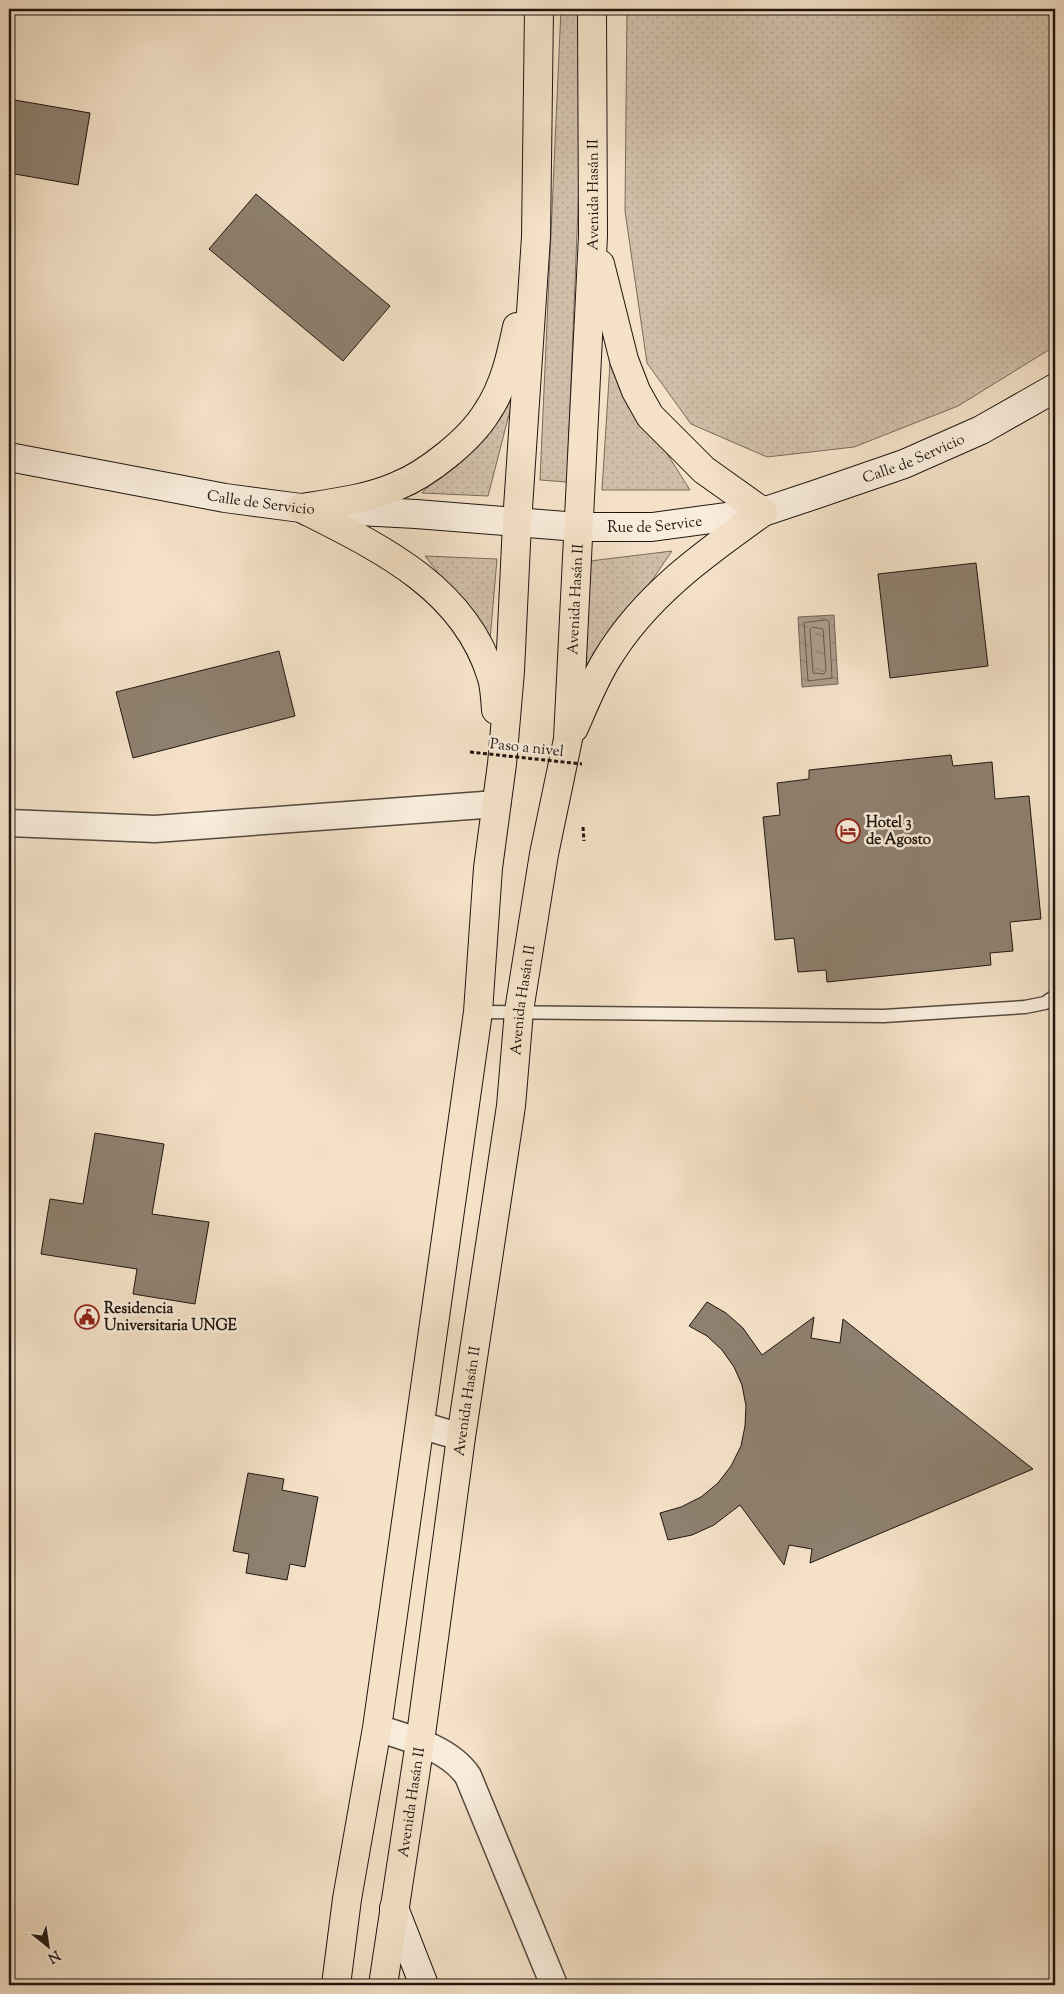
<svg xmlns="http://www.w3.org/2000/svg" width="1064" height="1994" viewBox="0 0 1064 1994" font-family="'Sorts Mill Goudy',serif">
<style>
.grass{fill:url(#grass-dots);stroke:#786a5c}
.water{fill:url(#water-ripples);stroke:#746659}
.lines{fill:none;stroke-linecap:round;stroke-linejoin:round}
.shore{stroke:#66594c;stroke-width:1}
.building{fill:#8e806f;stroke:#201610}
.lane-casing{stroke:#55493e;stroke-width:15}
.street-casing{stroke:#55493e;stroke-width:29}
.secondary-casing{stroke:#201610;stroke-width:30}
.primary-casing{stroke:#201610;stroke-width:30}
.path{stroke:#201610;stroke-width:3;stroke-dasharray:4 2.5;stroke-linecap:butt}
.lane{stroke:#f8ecdb;stroke-width:12}
.street{stroke:#f8ecdb;stroke-width:26}
.secondary{stroke:#f8ecdb;stroke-width:28}
.primary{stroke:#f4e1c7;stroke-width:28}
.path-bridge{stroke:#201610;stroke-width:3;stroke-dasharray:4 2.5;stroke-linecap:butt}
.labels{text-anchor:middle;stroke-width:5;stroke-linejoin:round;paint-order:stroke}
.street-label{font-size:15px;fill:#201610;stroke:#f8ecdb}
.poi-label{font-size:15px;font-weight:bold;fill:#201610;stroke:#f8ecdb;text-anchor:start}
</style>
<defs>
<pattern id="grass-dots" width="8" height="8" patternUnits="userSpaceOnUse" patternTransform="scale(1.25)"><rect width="8" height="8" fill="#d0bea8"/><path d="M2 2h.1M6 6h.1" fill="none" stroke="#b2a390" stroke-width="1.8" stroke-linecap="round"/></pattern>
<pattern id="water-ripples" width="26" height="14" patternUnits="userSpaceOnUse" patternTransform="scale(1.25)"><rect width="26" height="14" fill="#ac9c89"/><path d="M2 4q2-2 4 0t4 0M15 11q2-2 4 0t4 0" fill="none" stroke="#8c7e6f"/></pattern>
</defs>
<rect width="100%" height="100%" fill="#f4e1c7"/>
<filter id="stains"><feTurbulence type="fractalNoise" baseFrequency=".004" numOctaves="4"/><feColorMatrix values="0 0 0 0 .2 0 0 0 0 .09 0 0 0 0 .02 0 0 0 .5 -.17"/></filter>
<radialGradient id="worn" r=".72"><stop offset=".6" stop-color="#630" stop-opacity="0"/><stop offset="1" stop-color="#630" stop-opacity=".3"/></radialGradient>
<!-- grass -->
<g class="grass">
<polygon points="561,9 586,9 567,482 540,480"/>
<polygon points="627,9 1055,9 1055,346 958,406 854,447 767,457 691,424 647,363 625,211"/>
<polygon points="610,363 690,490 602,490"/>
<polygon points="514,395 488,496 422,493"/>
<polygon points="672,551 578,688 590,561"/>
<polygon points="425,556 497,559 490,640"/>
</g>
<!-- water -->
<polygon class="water" points="834,615 838,684 802,687 798,617"/>
<g class="lines">
<!-- shore -->
<g class="shore">
<polygon points="827,620 829,622 832,678 808,681 804,623"/>
<polygon points="813,627 823,629 826,671 824,674 813,673 810,630"/>
</g>
</g>
<!-- building -->
<g class="building">
<polygon points="9,99 90,113 78,185 9,173"/>
<polygon points="256,194 390,306 343,361 209,249"/>
<polygon points="976,563 988,666 890,678 878,574"/>
<polygon points="279,651 295,716 133,758 116,692"/>
<polygon points="951,755 953,766 992,762 995,799 1029,796 1041,919 1010,922 1013,951 990,953 991,965 827,982 826,970 798,972 794,938 775,940 763,817 780,815 777,783 809,779 809,770"/>
<polygon points="95,1133 164,1144 152,1214 209,1222 195,1304 133,1294 137,1269 41,1254 50,1199 83,1204"/>
<polygon points="707,1302 726,1313 743,1328 762,1355 814,1317 811,1338 840,1343 843,1319 1033,1469 810,1563 812,1549 789,1545 784,1565 740,1505 714,1525 692,1535 668,1540 660,1513 681,1507 701,1497 718,1483 731,1466 741,1446 745,1426 746,1406 742,1385 734,1367 722,1350 707,1336 689,1326"/>
<polygon points="248,1473 284,1479 282,1490 318,1497 305,1567 290,1564 287,1580 246,1573 249,1554 233,1551"/>
</g>
<g class="lines">
<!-- lane casing -->
<g class="lane-casing">
<polyline id="lane" points="478,1012 884,1016 1025,1007 1045,1003 1055,996"/>
</g>
<!-- street casing -->
<g class="street-casing">
<g id="street">
<polyline points="9,823 155,829 497,804"/>
<polyline points="420,1425 461,1437"/>
<path d="M377,1728C408,1738 449,1748 468,1776L554,1985"/>
</g>
</g>
<!-- secondary casing -->
<g class="secondary-casing">
<g id="secondary">
<path id="s1" d="M9,457L225,498L301,508L416,514L578,527H652L763,512L817,494L904,464L981,430L1055,388"/>
<polyline points="394,1908 424,1985"/>
</g>
</g>
<!-- primary casing -->
<g class="primary-casing">
<g id="primary">
<path d="M301,508C333,503 367,499 397,486C427,474 470,440 487,412C504,387 511,356 517,327"/>
<path d="M301,508C378,547 463,586 491,675C495,686 495,699 496,710"/>
<path d="M574,728C584,705 594,680 607,659C645,596 704,554 763,512L704,470L650,416L636,391L624,360L600,264"/>
<polyline points="336,1985 347,1899 377,1728 478,1012 488,868 502,764 510,671 517,523 536,237 539,9"/>
<path id="s2" d="M383,1985L420,1742L461,1437L511,1106L519,1011L544,854L568,739L593,236L592,9"/>
</g>
</g>
<!-- path -->
<polyline class="path" points="583,827 584,841"/>
<!-- lane -->
<use href="#lane" class="lane"/>
<!-- street -->
<use href="#street" class="street"/>
<!-- secondary -->
<use href="#secondary" class="secondary"/>
<!-- primary -->
<use href="#primary" class="primary"/>
<!-- path-bridge -->
<polyline class="path-bridge" points="470,752 582,764"/>
</g>
<!-- icons -->
<defs>
<g id="hotel-ring" transform="scale(1.25)"><circle r="9.5" fill="#f8ecdb" stroke="#8f2418" stroke-width="1.5"/><path d="M-6-4.5h1.5V1H6V5H4.5V3h-9V5H-6ZM-4 0a1.8 1.8 0 1 1 3.6 0ZM.5 0V-2.5h3Q6-2.5 6 0Z" fill="#8f2418"/></g>
<g id="civic-ring" transform="scale(1.25)"><circle r="9.5" fill="#f8ecdb" stroke="#8f2418" stroke-width="1.5"/><path d="M-.6-6.5H3V-4.5H.6V-3L4-1V1h2V6H-6V1h2V-1L-.6-3ZM-1.2 2.5V6h2.4V2.5Z" fill="#8f2418"/></g>
</defs>
<g fill-rule="evenodd">
<use href="#hotel-ring" x="848" y="831"/>
<use href="#civic-ring" x="87" y="1317"/>
</g>
<g class="labels">
<!-- street labels -->
<g class="street-label">
<text dy="5" stroke="none"><textPath href="#s2" startOffset="1805">Avenida Hasán II</textPath></text>
<text dy="5" stroke="none"><textPath href="#s1" startOffset="920">Calle de Servicio</textPath></text>
<text dy="5" stroke="none"><textPath href="#s1" startOffset="256">Calle de Servicio</textPath></text>
<text dy="5" stroke="none"><textPath href="#s1" startOffset="651">Rue de Service</textPath></text>
<text dy="5" stroke="none"><textPath href="#s2" startOffset="1400">Avenida Hasán II</textPath></text>
<text transform="translate(527 747) rotate(6)" y="5">Paso a nivel</text>
<text dy="5" stroke="none"><textPath href="#s2" startOffset="995">Avenida Hasán II</textPath></text>
<text dy="5" stroke="none"><textPath href="#s2" startOffset="590">Avenida Hasán II</textPath></text>
<text dy="5" stroke="none"><textPath href="#s2" startOffset="185">Avenida Hasán II</textPath></text>
</g>
<!-- poi labels -->
<g class="poi-label">
<text x="866" y="827">Hotel 3<tspan x="866" dy="17">de Agosto</tspan></text>
<text x="104" y="1313">Residencia<tspan x="104" dy="17">Universitaria UNGE</tspan></text>
</g>
</g>
<!-- margin -->
<rect width="1064" height="1994" fill="none" stroke="#f4e1c7" stroke-width="30"/>
<rect x="10" y="10" width="1044" height="1974" fill="none" stroke="#201610" stroke-width="2.5"/>
<rect x="15" y="15" width="1034" height="1964" fill="none" stroke="#201610"/>
<!-- north arrow -->
<g transform="translate(48 1946) rotate(150)" stroke="#f8ecdb" stroke-width="4" paint-order="stroke">
<path d="M0-4L9 19L0 12L-9 19Z" fill="#201610"/>
<text y="-8" font-size="14" font-weight="bold" text-anchor="middle" fill="#201610">N</text>
</g>
<rect width="100%" height="100%" filter="url(#stains)"/>
<rect width="100%" height="100%" fill="url(#worn)"/>
</svg>
